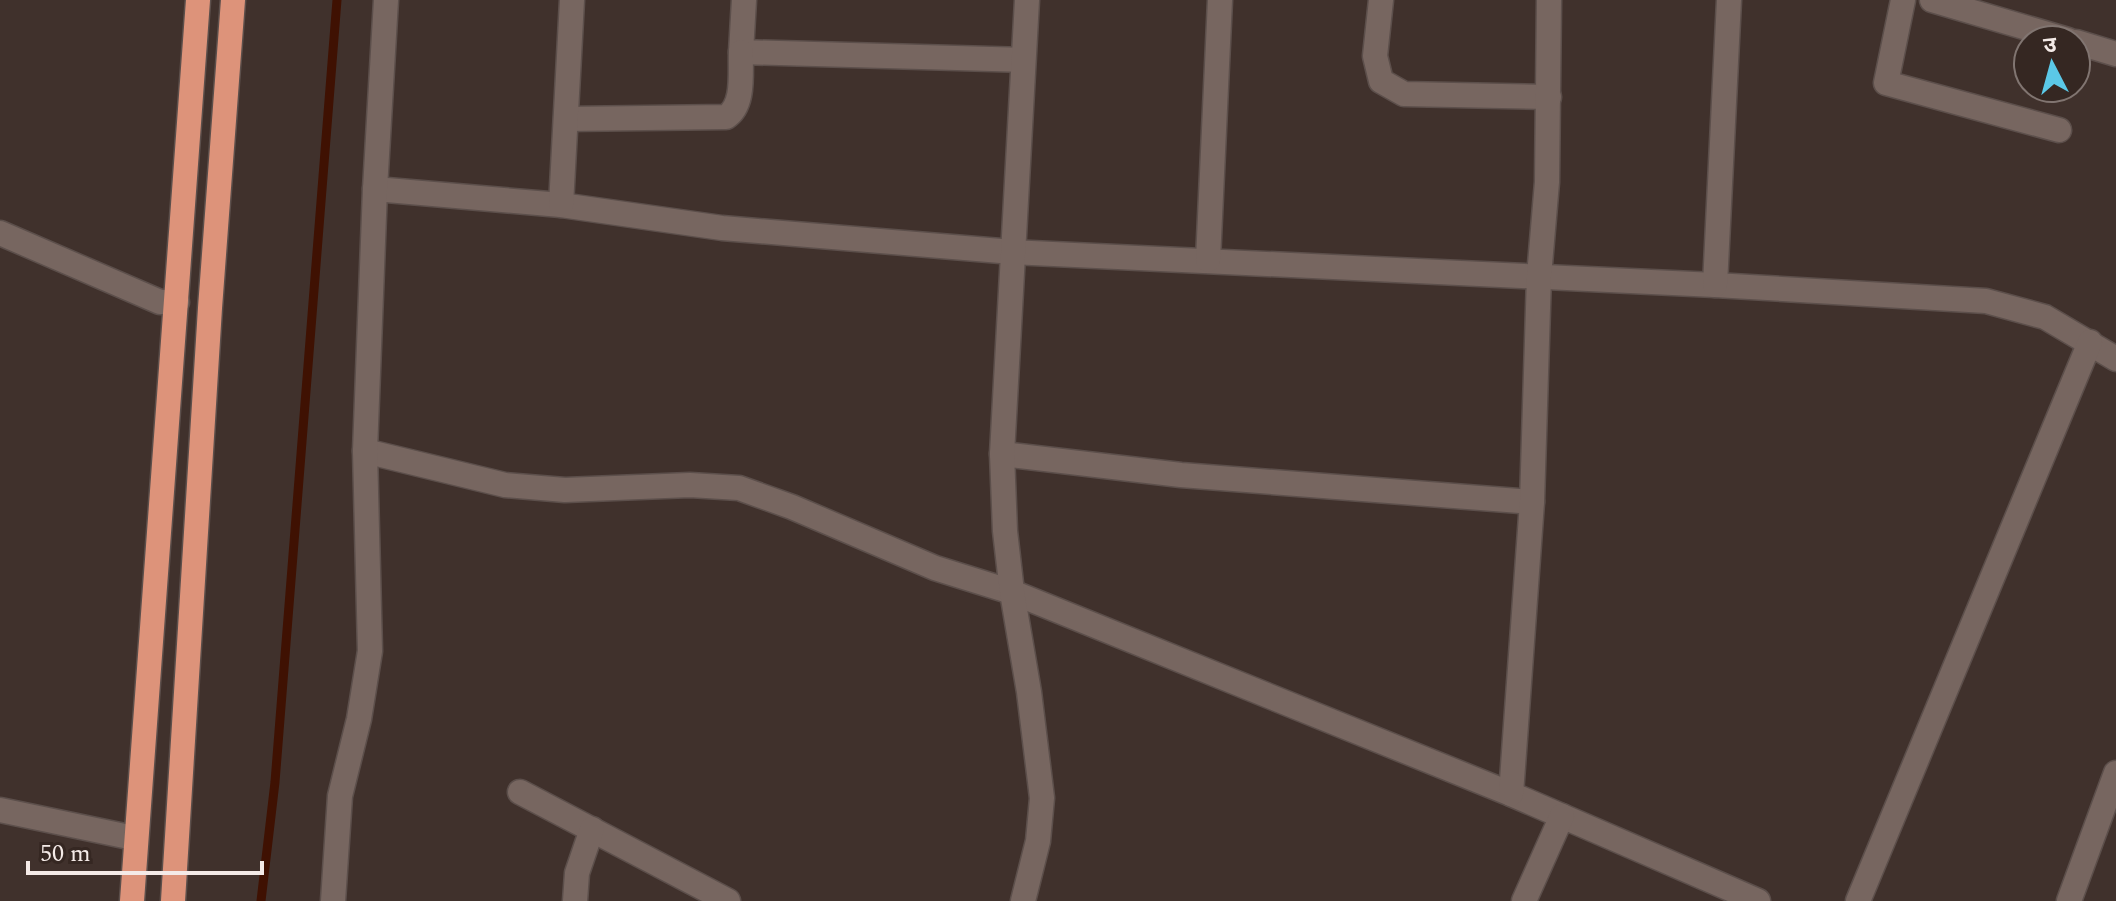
<svg xmlns="http://www.w3.org/2000/svg" width="2116" height="901" viewBox="0 0 2116 901" font-family="Spectral,'Noto Sans Devanagari',serif">
<style>
.lines{fill:none;stroke-linecap:round;stroke-linejoin:round}
.stream{stroke:#3f1102;stroke-width:9}
.minor-casing{stroke:#5c4f4b;stroke-width:27}
.highway-casing{stroke:#5c4f4b;stroke-width:27}
.minor{stroke:#776660;stroke-width:24}
.highway{stroke:#dd937a;stroke-width:24}
</style>
<rect width="100%" height="100%" fill="#40312c"/>
<g class="lines">
<!-- stream -->
<polyline class="stream" points="261,901 275,782 337,0"/>
<!-- minor casing -->
<g class="minor-casing">
<g id="minor">
<polyline points="744,0 741,52 1023,60"/>
<polyline points="1381,0 1375,56 1381,81 1404,94 1549,97"/>
<polyline points="1903,0 1886,83 2059,130"/>
<polyline points="1932,0 2068,40"/>
<polyline points="2076,42 2116,54"/>
<path d="M566,119L726,117C745,105 740,73 741,52"/>
<polyline points="375,189 561,205 722,228 1013,252 1715,285 1986,301 2045,317 2116,359"/>
<polyline points="561,205 572,0"/>
<polyline points="0,233 160,302 177,302"/>
<polyline points="1208,260 1220,0"/>
<polyline points="1715,285 1729,0"/>
<polyline points="365,451 505,485 565,490 690,485 739,488 792,507 935,568 1012,592 1511,794 1758,901"/>
<polyline points="1002,454 1181,475 1532,502"/>
<polyline points="520,792 728,901"/>
<polyline points="1511,794 1532,502 1539,276 1547,182 1549,0"/>
<polyline points="0,810 134,838"/>
<polyline points="333,901 340,796 359,719 370,651 365,451 375,189 386,0"/>
<polyline points="575,901 577,873 592,829"/>
<polyline points="1023,901 1038,841 1042,798 1029,692 1012,592 1005,531 1002,454 1027,0"/>
<polyline points="1524,901 1562,816"/>
<polyline points="1858,901 2090,342"/>
<polyline points="2069,901 2116,773"/>
</g>
</g>
<!-- highway casing -->
<g class="highway-casing">
<g id="highway">
<polyline points="132,901 198,0"/>
<polyline points="173,901 210,308 233,0"/>
</g>
</g>
<!-- minor -->
<use href="#minor" class="minor"/>
<!-- highway -->
<use href="#highway" class="highway"/>
</g>
<!-- north arrow -->
<g transform="translate(2052 64) rotate(354)"><circle r="38" fill="#352722" stroke="#817571" stroke-width="2"/>
<path d="M0-6L14 30L0 20L-14 30Z" fill="#5bc8e7"/>
<text y="-12" font-size="22" font-weight="bold" text-anchor="middle" fill="#f4eae7">उ</text>
</g>
<!-- scale -->
<path d="M28 861v12h234v-12" fill="none" stroke="#f4eae7" stroke-width="4"/>
<text x="40" y="861" font-size="24" fill="#f4eae7" stroke="#352722" stroke-width="6" paint-order="stroke">50 m</text>
</svg>
